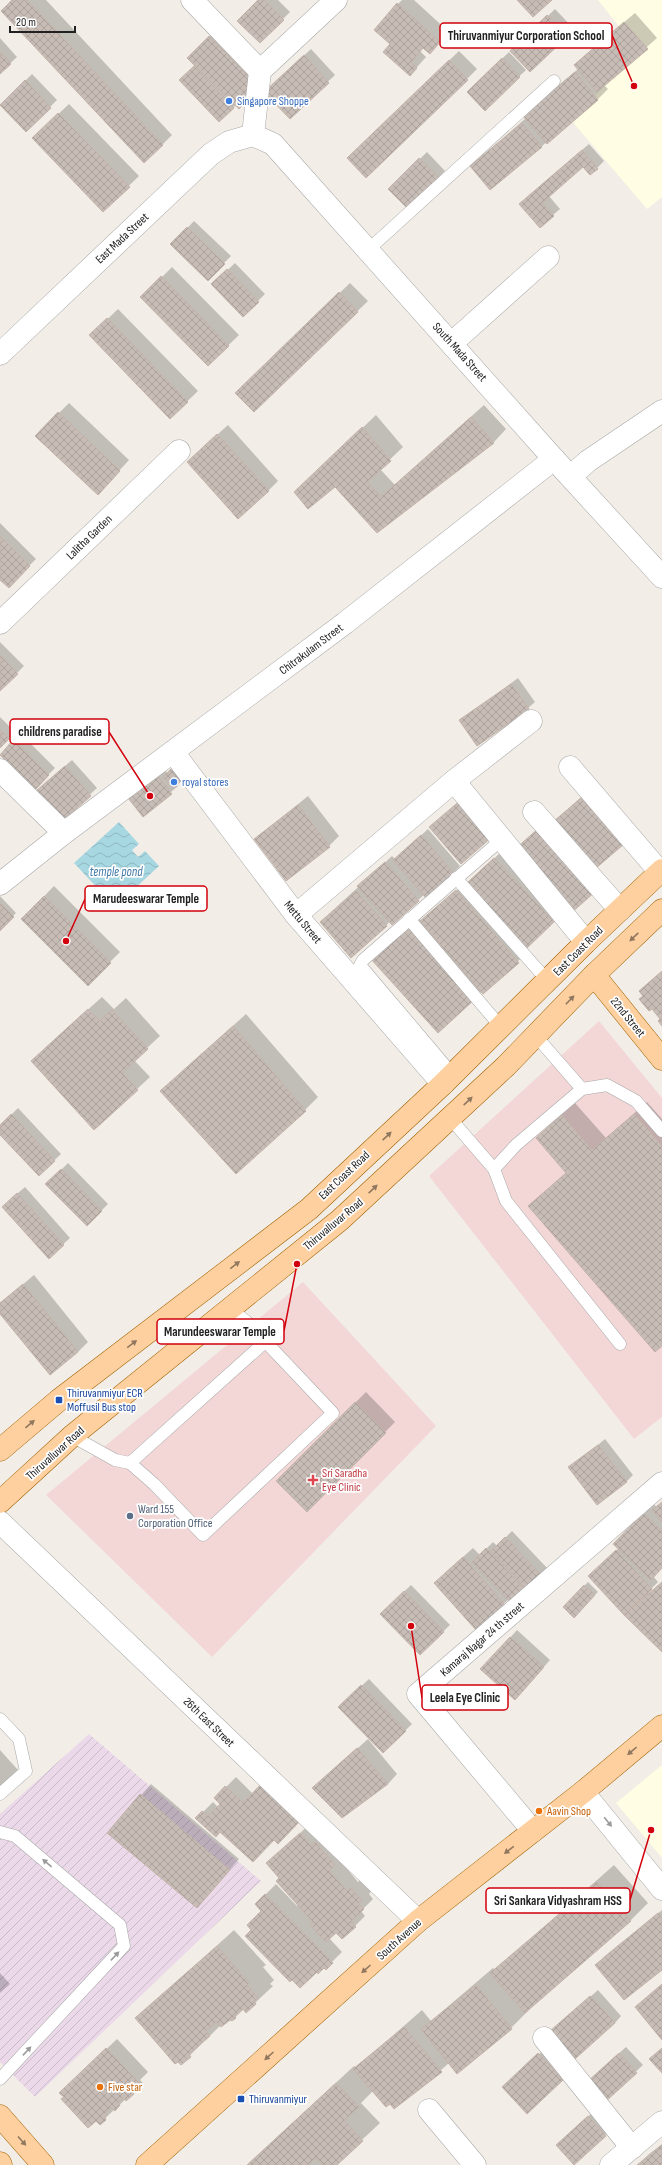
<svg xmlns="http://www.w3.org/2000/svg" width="662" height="2165" viewBox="0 0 662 2165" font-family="'Sofia Sans Condensed',sans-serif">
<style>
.commercial{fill:#f3d7d7}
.industrial{fill:url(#industrial-furrows)}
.education{fill:#fffde3}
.water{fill:url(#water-waves)}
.shadow{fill:#0003}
.building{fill:url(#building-cross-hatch);stroke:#c4b3a9}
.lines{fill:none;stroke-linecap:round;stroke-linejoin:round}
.service-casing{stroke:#a8a8a8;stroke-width:13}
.minor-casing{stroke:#a8a8a8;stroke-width:23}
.tertiary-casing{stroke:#a8a8a8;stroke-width:23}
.primary-casing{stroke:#9e6100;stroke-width:23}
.service{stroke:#fff;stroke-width:12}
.minor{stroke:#fff;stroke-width:22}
.tertiary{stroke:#fff;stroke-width:22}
.primary{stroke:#ffd09f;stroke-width:22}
.oneway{fill:#907860}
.oneway2{fill:#9b9b9b}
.shop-dot{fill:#3f7fe0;stroke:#fff;stroke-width:1.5}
.transit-dot{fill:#1a4fb4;stroke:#fff;stroke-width:1.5}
.health-dot{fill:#e0444e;stroke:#fff;stroke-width:1.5}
.service-dot{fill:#5c6f8a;stroke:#fff;stroke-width:1.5}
.food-dot{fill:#e8710a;stroke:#fff;stroke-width:1.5}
.labels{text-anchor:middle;stroke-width:3.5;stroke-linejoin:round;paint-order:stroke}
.shop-label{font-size:12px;fill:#366cbe;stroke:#fff;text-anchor:start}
.street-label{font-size:12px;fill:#212121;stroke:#fff}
.transit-label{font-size:12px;fill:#164399;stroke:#fff;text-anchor:start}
.health-label{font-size:12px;fill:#be3a42;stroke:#fff;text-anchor:start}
.service-label{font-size:12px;fill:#4e5e75;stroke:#fff;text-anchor:start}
.food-label{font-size:12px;fill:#c56008;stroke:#fff;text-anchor:start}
.water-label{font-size:13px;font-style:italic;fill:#4279a6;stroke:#fff}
.leader{fill:none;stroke:#d2000c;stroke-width:1.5}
.callout-dot{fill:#d2000c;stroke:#fff;stroke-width:1.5}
.callout{fill:#fff;stroke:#d2000c;stroke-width:1.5}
.callout-label{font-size:13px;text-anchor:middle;font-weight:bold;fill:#212121}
</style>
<defs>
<pattern id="industrial-furrows" width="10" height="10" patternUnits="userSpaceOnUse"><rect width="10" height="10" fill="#ebd9e9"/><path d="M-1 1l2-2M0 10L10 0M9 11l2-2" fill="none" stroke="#c9bac8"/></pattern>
<pattern id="water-waves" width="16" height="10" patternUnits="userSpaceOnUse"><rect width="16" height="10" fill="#a7d7e1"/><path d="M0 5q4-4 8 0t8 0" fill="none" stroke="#8fb8c1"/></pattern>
<pattern id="building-cross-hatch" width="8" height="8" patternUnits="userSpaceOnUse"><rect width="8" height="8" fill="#c7bdb6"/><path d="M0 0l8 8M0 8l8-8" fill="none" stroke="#aba29c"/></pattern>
</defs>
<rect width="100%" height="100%" fill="#f2eee7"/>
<!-- commercial -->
<g class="commercial">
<polygon points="599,1021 662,1098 662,1417 634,1439 429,1176"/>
<polygon points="303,1282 436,1426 212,1657 46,1495"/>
</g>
<!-- industrial -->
<polygon class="industrial" points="89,1734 261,1881 35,2097 0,2062 0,1814"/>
<!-- education -->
<g class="education">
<polygon points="598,0 662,0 662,197 647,209 570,119 640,53"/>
<polygon points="662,1765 662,1858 616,1803"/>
</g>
<!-- water -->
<polygon class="water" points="119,822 139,844 132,850 138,857 145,851 159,866 115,907 74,863"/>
<!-- shadow -->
<g class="shadow">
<polygon points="13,0 46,0 172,135 162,145"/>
<polygon points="260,0 278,0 290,12 260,42"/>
<polygon points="402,0 414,0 449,32 440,42 424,47 420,51 426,57 410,75 391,44 398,4"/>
<polygon points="555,9 574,29 530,71 512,51"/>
<polygon points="635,13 657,38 604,85 608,89 598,99 491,189 471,166 526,118 534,106 578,69 585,55"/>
<polygon points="219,27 262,69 236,105 219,121 180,80 196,65 189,58"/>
<polygon points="0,38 17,57 0,73"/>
<polygon points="311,49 335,75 290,117 272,85"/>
<polygon points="459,51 477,69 467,79 358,148"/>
<polygon points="509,52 526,70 485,109 468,92"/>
<polygon points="32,74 57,100 26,131 1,105"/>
<polygon points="69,104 139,176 103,211 33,138"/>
<polygon points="589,144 604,161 597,168 583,165 549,196 560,209 553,215 527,197"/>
<polygon points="427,152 445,171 408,208 389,189"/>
<polygon points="194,221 231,256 208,279 172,244"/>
<polygon points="235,263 265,294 243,316 213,284"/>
<polygon points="172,267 239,335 208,365 142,297"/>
<polygon points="350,283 368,301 254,411 246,383"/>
<polygon points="118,309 198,391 170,418 91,335"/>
<polygon points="69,403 129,460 107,484 59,413"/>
<polygon points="484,405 506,429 494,442 377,532 335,485 308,480 376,415 403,447 380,469 395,485"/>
<polygon points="228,425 278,481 268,491 198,452"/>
<polygon points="0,523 36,559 8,587 0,579"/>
<polygon points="0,642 24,666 0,690"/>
<polygon points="518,678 535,702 528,708 461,721"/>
<polygon points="0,717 15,732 0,748"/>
<polygon points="21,734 55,768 35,788 1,755"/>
<polygon points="72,760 97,788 62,820 44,784"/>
<polygon points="164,769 178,786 143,816 129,798"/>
<polygon points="591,788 632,834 595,868 554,822"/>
<polygon points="308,796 339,836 329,846 255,839"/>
<polygon points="428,829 460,866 453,873 425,894 392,923 390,921 386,926 331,912 392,856 395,859"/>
<polygon points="505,848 564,911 527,946 513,931 512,933 528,952 483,993 482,991 474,999 371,958 417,916 422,922 467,881 469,883"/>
<polygon points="54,886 120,952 88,984 22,919"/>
<polygon points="0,896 16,913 0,929"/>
<polygon points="102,997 114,1009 126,998 160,1036 134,1060 150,1077 137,1089 45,1048"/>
<polygon points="246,1014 318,1097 305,1110 175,1078"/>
<polygon points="647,1102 662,1119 662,1345 529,1206 567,1172 538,1138 550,1125 575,1103 606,1138"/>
<polygon points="18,1108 61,1154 39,1175 0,1133 0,1126"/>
<polygon points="68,1163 108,1204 87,1225 47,1184"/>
<polygon points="25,1187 70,1238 49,1257 10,1200"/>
<polygon points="34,1275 88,1342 78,1352 0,1313 0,1304"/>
<polygon points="366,1392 395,1422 307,1511 277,1481"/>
<polygon points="605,1439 633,1475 626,1482 570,1468"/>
<polygon points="662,1502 662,1567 653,1576 658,1582 648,1592 649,1593 662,1582 662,1651 589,1576 619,1548 644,1514 653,1504 657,1507"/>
<polygon points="512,1531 548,1569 509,1599 476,1629 445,1573 473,1548 480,1555 493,1542 497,1546"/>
<polygon points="588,1582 598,1592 574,1616 564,1607"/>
<polygon points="411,1585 450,1625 420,1654 381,1614"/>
<polygon points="517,1630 550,1660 522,1692 482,1669"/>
<polygon points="369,1679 412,1724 383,1752 339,1707"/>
<polygon points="368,1739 397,1774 388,1784 313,1788"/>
<polygon points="0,1750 18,1770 0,1787"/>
<polygon points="236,1777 253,1794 275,1839 220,1831 197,1818 213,1802 218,1807 221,1804 226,1787"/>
<polygon points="151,1784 239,1859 197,1907 109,1832"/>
<polygon points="310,1824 358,1882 361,1879 372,1890 369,1894 373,1899 361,1911 365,1916 355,1926 342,1938 336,1932 329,1938 342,1952 326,1968 253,1930 262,1911 256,1904 276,1884 297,1906 298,1904 281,1878 267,1863"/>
<polygon points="614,1865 648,1903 630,1921 527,2010 528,2011 511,2028 449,2063 415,2093 390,2102 373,2091 361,2103 380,2123 335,2165 247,2165 354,2066 356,2068 422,2010 431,2021 493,1968 495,1970"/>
<polygon points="662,1910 662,1969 596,1965 606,1955"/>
<polygon points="234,1930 266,1965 263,1967 274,1980 270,1984 273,1986 255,2003 244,2009 232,2020 230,2018 221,2025 181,2064 136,2019"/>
<polygon points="0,1973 10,1984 0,1993"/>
<polygon points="598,1990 621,2016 615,2023 558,2025"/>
<polygon points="117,2039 148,2072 140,2080 143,2083 100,2123 65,2097 71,2083"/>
<polygon points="626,2047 643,2065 605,2100 595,2075"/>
<polygon points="546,2048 569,2073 562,2080 510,2080"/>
<polygon points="595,2110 612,2129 605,2135 564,2139"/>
<polygon points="662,2144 662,2165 638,2165 648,2155"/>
</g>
<!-- building -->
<g class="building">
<polygon points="12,0 27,0 163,145 144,163 1,11"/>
<polygon points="258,0 264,0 284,20 260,43 237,21"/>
<polygon points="517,0 552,0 533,17"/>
<polygon points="397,3 440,42 430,54 423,48 411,62 417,68 410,76 383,52 390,44 374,30"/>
<polygon points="547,15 568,36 530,72 510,51"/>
<polygon points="624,22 648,49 597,92 574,65"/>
<polygon points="209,36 252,80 251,97 239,109 187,58"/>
<polygon points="0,52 11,64 0,74"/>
<polygon points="304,55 329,83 290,119 264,92"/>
<polygon points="502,58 520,77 485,111 467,92"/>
<polygon points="449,60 468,80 366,178 347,158"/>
<polygon points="194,66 234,108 219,122 179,80"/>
<polygon points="575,72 598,100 547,144 523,116"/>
<polygon points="25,80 51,108 26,132 0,105"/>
<polygon points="58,113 130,187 103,212 32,138"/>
<polygon points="522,123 542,147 490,190 470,166"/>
<polygon points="582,150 598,169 590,175 583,167 542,203 554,216 540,228 519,204"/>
<polygon points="419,158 439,178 408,209 388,189"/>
<polygon points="187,227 225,264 208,281 170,244"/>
<polygon points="227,269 259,302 243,317 211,284"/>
<polygon points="161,276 229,346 208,366 140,297"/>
<polygon points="339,292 358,312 254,412 235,393"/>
<polygon points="107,318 188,402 170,419 89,335"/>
<polygon points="58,412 120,471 98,495 35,436"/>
<polygon points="471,417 494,443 377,533 335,487 308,509 294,492 362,427 391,461 367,482 381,497"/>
<polygon points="217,434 269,491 238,519 187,462"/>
<polygon points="0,536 30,566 9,588 0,580"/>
<polygon points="0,655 18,674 0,691"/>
<polygon points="511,684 529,709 477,746 459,720"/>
<polygon points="0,730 9,739 0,748"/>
<polygon points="13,740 49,775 35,790 0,755"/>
<polygon points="65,766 91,796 62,821 36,791"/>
<polygon points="174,766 185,777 174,788 163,777"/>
<polygon points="157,775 172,794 143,817 128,798"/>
<polygon points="581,798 623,845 596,868 554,821"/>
<polygon points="462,799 493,836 461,864 429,827"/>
<polygon points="298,805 330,847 286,881 254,839"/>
<polygon points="540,827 596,891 570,914 514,850"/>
<polygon points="421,835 454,874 426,898 393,860"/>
<polygon points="494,858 554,922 527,948 467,883"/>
<polygon points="385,862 419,901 392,925 357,886"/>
<polygon points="456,890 519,963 483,994 420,921"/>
<polygon points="356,891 387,926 351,958 320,922"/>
<polygon points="44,896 111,963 88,986 21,919"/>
<polygon points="0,903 14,917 0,931"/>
<polygon points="406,925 474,1000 438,1033 370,958"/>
<polygon points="662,971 662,1026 658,1021 660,1019 652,1009 649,1011 639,999 643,996 639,991"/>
<polygon points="88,1009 100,1021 112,1010 148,1049 122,1073 138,1090 94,1130 31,1061"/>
<polygon points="233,1026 306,1111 236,1174 160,1091"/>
<polygon points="11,1114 55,1161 39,1176 0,1135 0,1125"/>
<polygon points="634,1114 662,1146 662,1346 655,1352 528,1206 566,1173 536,1138 562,1115 592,1150"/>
<polygon points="61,1169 102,1211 87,1226 45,1184"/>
<polygon points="17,1193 64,1245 49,1259 2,1207"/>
<polygon points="23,1284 78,1352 50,1375 0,1314 0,1303"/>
<polygon points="355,1402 386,1433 307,1512 276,1481"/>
<polygon points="598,1445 627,1482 597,1505 568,1467"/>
<polygon points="662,1502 662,1522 652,1510"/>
<polygon points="643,1513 662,1531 662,1568 651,1580 613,1544"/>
<polygon points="505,1537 542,1576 527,1590 491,1551"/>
<polygon points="486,1548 526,1591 512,1604 472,1562"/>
<polygon points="616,1550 652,1589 624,1615 588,1576"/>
<polygon points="463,1557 505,1605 476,1630 434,1583"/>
<polygon points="662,1582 662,1652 624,1615"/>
<polygon points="584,1585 595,1595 574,1618 563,1607"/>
<polygon points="404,1591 444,1632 420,1655 380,1614"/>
<polygon points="510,1637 544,1667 515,1700 480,1669"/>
<polygon points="361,1685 406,1731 383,1753 338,1707"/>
<polygon points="357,1748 388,1784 342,1818 312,1788"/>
<polygon points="263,1782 302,1819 278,1844 274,1840 253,1862 220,1832 216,1837 195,1818 202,1811 208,1816 220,1804 214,1798 225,1786 243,1803"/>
<polygon points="140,1794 230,1870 197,1908 107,1833"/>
<polygon points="300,1833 311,1846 315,1842 335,1865 329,1871 347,1891 351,1888 362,1901 359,1904 364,1909 351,1921 356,1927 342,1939 336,1933 326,1942 310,1925 313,1922 276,1881 279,1878 266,1863"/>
<polygon points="597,1882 631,1921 525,2013 490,1973"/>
<polygon points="265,1894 333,1963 326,1970 324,1968 318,1974 317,1972 300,1988 292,1980 290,1982 245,1936 251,1930 247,1925 261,1911 255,1904"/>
<polygon points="658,1913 662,1918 662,1970 624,2000 595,1965"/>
<polygon points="217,1946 249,1983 247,1985 258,1998 254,2001 256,2004 246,2013 243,2009 235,2016 236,2018 232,2021 230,2020 221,2027 216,2022 206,2031 210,2036 189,2054 191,2057 181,2065 178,2062 175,2064 135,2018"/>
<polygon points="662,1984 662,2040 635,2007"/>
<polygon points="476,1985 512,2029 457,2074 421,2029"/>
<polygon points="590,1996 615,2023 575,2059 550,2031"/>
<polygon points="404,2027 442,2072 394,2109 390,2104 386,2107 353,2069"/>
<polygon points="106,2048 139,2083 131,2090 134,2094 126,2101 123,2098 118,2102 120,2105 115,2111 111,2107 105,2113 107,2115 105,2118 106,2120 100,2125 96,2121 88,2128 61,2099 64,2097 59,2093"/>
<polygon points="662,2048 662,2073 649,2059"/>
<polygon points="538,2053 563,2080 527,2114 502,2087"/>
<polygon points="619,2053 637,2073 605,2102 587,2082"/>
<polygon points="336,2083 359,2107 344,2120 363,2141 337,2165 323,2165 316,2157 308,2165 247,2165"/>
<polygon points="588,2116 606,2136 574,2165 556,2145"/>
<polygon points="662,2145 662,2165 637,2165"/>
</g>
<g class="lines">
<!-- service casing -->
<g class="service-casing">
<g id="service">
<polyline points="368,250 554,81"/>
<polyline points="456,878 548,981"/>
<polyline points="409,919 501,1027"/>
<polyline points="535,1035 582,1089"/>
<polyline points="453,1075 360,965 363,960 501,840"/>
<polyline points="450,1118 494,1169"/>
<polyline points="620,1344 506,1201 494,1169 516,1145 582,1089 607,1085 636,1101 662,1131"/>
<polyline points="72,1436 115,1460 130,1463 154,1484 203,1535 333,1413 246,1321 229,1309"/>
<polyline points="130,1463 265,1342"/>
<polyline points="0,1719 19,1739 26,1771 0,1794"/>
<polyline points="0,1832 15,1836 120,1925 124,1946 0,2079"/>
</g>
</g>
<!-- minor casing -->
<g class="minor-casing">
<g id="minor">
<polyline points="192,0 260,71"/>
<polyline points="452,343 548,257"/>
<polyline points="0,354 211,154 229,142 253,135"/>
<polyline points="571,476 588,461 662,411"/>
<polyline points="0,623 179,451"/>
<polyline points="173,752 296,915 443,1084"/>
<polyline points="570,767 660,872"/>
<polyline points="0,770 64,833"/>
<polyline points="454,781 586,942"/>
<polyline points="534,812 620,910"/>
<polyline points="0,884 64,833 345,623 554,459"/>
<polyline points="296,915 454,781 531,721"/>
<polyline points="0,1522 418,1921"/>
<polyline points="583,1792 662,1889"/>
<polyline points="533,1831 418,1694 662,1483"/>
<polyline points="544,2038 632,2148"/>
<polyline points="429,2110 475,2165"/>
<polyline points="611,2165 662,2122"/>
</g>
</g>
<!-- tertiary casing -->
<g class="tertiary-casing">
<polyline id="tertiary" points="336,0 260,71 253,135 273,144 554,459 662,577"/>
</g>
<!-- primary casing -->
<g class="primary-casing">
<g id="primary">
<polyline points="594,975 662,1059"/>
<polyline points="0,1450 59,1400 309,1209 443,1084 586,942 662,870"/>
<polyline points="0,1502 72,1436 340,1220 506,1066 594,975 662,910"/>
<polyline points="0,2116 43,2165"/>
<polyline points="0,2163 1,2165"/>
<polyline points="147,2165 418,1921 583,1792 662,1726"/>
</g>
</g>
<!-- service -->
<use href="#service" class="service"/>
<!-- minor -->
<use href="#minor" class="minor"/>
<!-- tertiary -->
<use href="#tertiary" class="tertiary"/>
<!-- primary -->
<use href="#primary" class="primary"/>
</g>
<!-- one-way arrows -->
<defs><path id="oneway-solid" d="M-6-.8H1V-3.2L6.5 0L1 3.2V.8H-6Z"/></defs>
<g class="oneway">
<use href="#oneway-solid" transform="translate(634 937) rotate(136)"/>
<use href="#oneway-solid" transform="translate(570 1000) rotate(-46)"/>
<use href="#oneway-solid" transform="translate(468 1101) rotate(-43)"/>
<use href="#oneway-solid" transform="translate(387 1136) rotate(-43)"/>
<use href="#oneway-solid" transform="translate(373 1189) rotate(-43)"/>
<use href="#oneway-solid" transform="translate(235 1265) rotate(-38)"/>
<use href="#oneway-solid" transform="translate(132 1344) rotate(-37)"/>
<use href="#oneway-solid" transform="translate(30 1424) rotate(-40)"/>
<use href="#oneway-solid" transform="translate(632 1751) rotate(140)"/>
<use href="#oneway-solid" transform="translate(509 1850) rotate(142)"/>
<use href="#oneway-solid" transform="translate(366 1969) rotate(138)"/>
<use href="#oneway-solid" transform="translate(269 2056) rotate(138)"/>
<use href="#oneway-solid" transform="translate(22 2141) rotate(48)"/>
</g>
<g class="oneway2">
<use href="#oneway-solid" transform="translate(608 1822) rotate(51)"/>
<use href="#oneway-solid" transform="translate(47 1863) rotate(-140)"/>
<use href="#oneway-solid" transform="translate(115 1956) rotate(-47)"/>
<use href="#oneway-solid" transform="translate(27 2051) rotate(-47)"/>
</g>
<!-- markers -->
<g class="shop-dot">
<circle cx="229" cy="101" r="4"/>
<circle cx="174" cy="782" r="4"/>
</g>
<g class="transit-dot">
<rect x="55" y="1396" width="8" height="8" rx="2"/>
<rect x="237" y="2095" width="8" height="8" rx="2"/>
</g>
<path class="health-dot" d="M311 1474h4v4h4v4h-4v4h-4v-4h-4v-4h4z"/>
<circle class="service-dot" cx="130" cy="1516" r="4"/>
<g class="food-dot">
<circle cx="539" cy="1811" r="4"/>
<circle cx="100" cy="2087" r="4"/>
</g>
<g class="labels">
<!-- shop labels -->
<g class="shop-label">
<text x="237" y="105">Singapore Shoppe</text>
<text x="182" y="786">royal stores</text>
</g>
<!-- street labels -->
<g class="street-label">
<text transform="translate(122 238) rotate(-43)" y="4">East Mada Street</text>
<text transform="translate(460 352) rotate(48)" y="4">South Mada Street</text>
<text transform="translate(89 537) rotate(-44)" y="4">Lalitha Garden</text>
<text transform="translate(311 649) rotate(-37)" y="4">Chitrakulam Street</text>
<text transform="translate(303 922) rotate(50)" y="4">Mettu Street</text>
<text transform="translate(578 951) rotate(-45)" y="4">East Coast Road</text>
<text transform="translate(628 1017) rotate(51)" y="4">22nd Street</text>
<text transform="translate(344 1175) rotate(-43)" y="4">East Coast Road</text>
<text transform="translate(333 1224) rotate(-40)" y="4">Thiruvalluvar Road</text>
<text transform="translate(55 1453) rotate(-42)" y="4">Thiruvalluvar Road</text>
<text transform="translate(482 1639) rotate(-41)" y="4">Kamaraj Nagar 24 th street</text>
<text transform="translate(209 1722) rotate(44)" y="4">26th East Street</text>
<text transform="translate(399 1939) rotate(-42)" y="4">South Avenue</text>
</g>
<!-- transit labels -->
<g class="transit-label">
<text x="67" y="1397">Thiruvanmiyur ECR<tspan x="67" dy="14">Moffusil Bus stop</tspan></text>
<text x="249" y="2103">Thiruvanmiyur</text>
</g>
<!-- health labels -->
<g class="health-label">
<text x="322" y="1477">Sri Saradha<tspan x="322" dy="14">Eye Clinic</tspan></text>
</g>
<!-- service labels -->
<g class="service-label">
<text x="138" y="1513">Ward 155<tspan x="138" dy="14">Corporation Office</tspan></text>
</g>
<!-- food labels -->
<g class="food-label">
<text x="547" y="1815">Aavin Shop</text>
<text x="108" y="2091">Five star</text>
</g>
<!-- water labels -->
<g class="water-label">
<text x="116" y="876">temple pond</text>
</g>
</g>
<!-- callouts -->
<path class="leader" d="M634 86L612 35M150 796L109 732M66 941L85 899M297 1264L284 1331M411 1626L422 1698M651 1830L630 1900"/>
<g class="callout-dot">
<circle cx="634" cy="86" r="4"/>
<circle cx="150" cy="796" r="4"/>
<circle cx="66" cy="941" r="4"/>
<circle cx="297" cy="1264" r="4"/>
<circle cx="411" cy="1626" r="4"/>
<circle cx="651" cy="1830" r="4"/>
</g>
<g class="callout">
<rect x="440" y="23" width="172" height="25" rx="4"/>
<rect x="10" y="719" width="99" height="25" rx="4"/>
<rect x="85" y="886" width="122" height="25" rx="4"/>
<rect x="157" y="1319" width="127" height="25" rx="4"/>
<rect x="422" y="1685" width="86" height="25" rx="4"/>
<rect x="486" y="1888" width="144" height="25" rx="4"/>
</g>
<g class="callout-label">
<text x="526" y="40">Thiruvanmiyur Corporation School</text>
<text x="60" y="736">childrens paradise</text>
<text x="146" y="903">Marudeeswarar Temple</text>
<text x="220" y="1336">Marundeeswarar Temple</text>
<text x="465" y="1702">Leela Eye Clinic</text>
<text x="558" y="1905">Sri Sankara Vidyashram HSS</text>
</g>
<!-- scale -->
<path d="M10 26v6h65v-6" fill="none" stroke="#212121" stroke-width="2"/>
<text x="16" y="26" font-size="12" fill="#212121" stroke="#ffffff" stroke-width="3" paint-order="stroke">20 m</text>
</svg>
